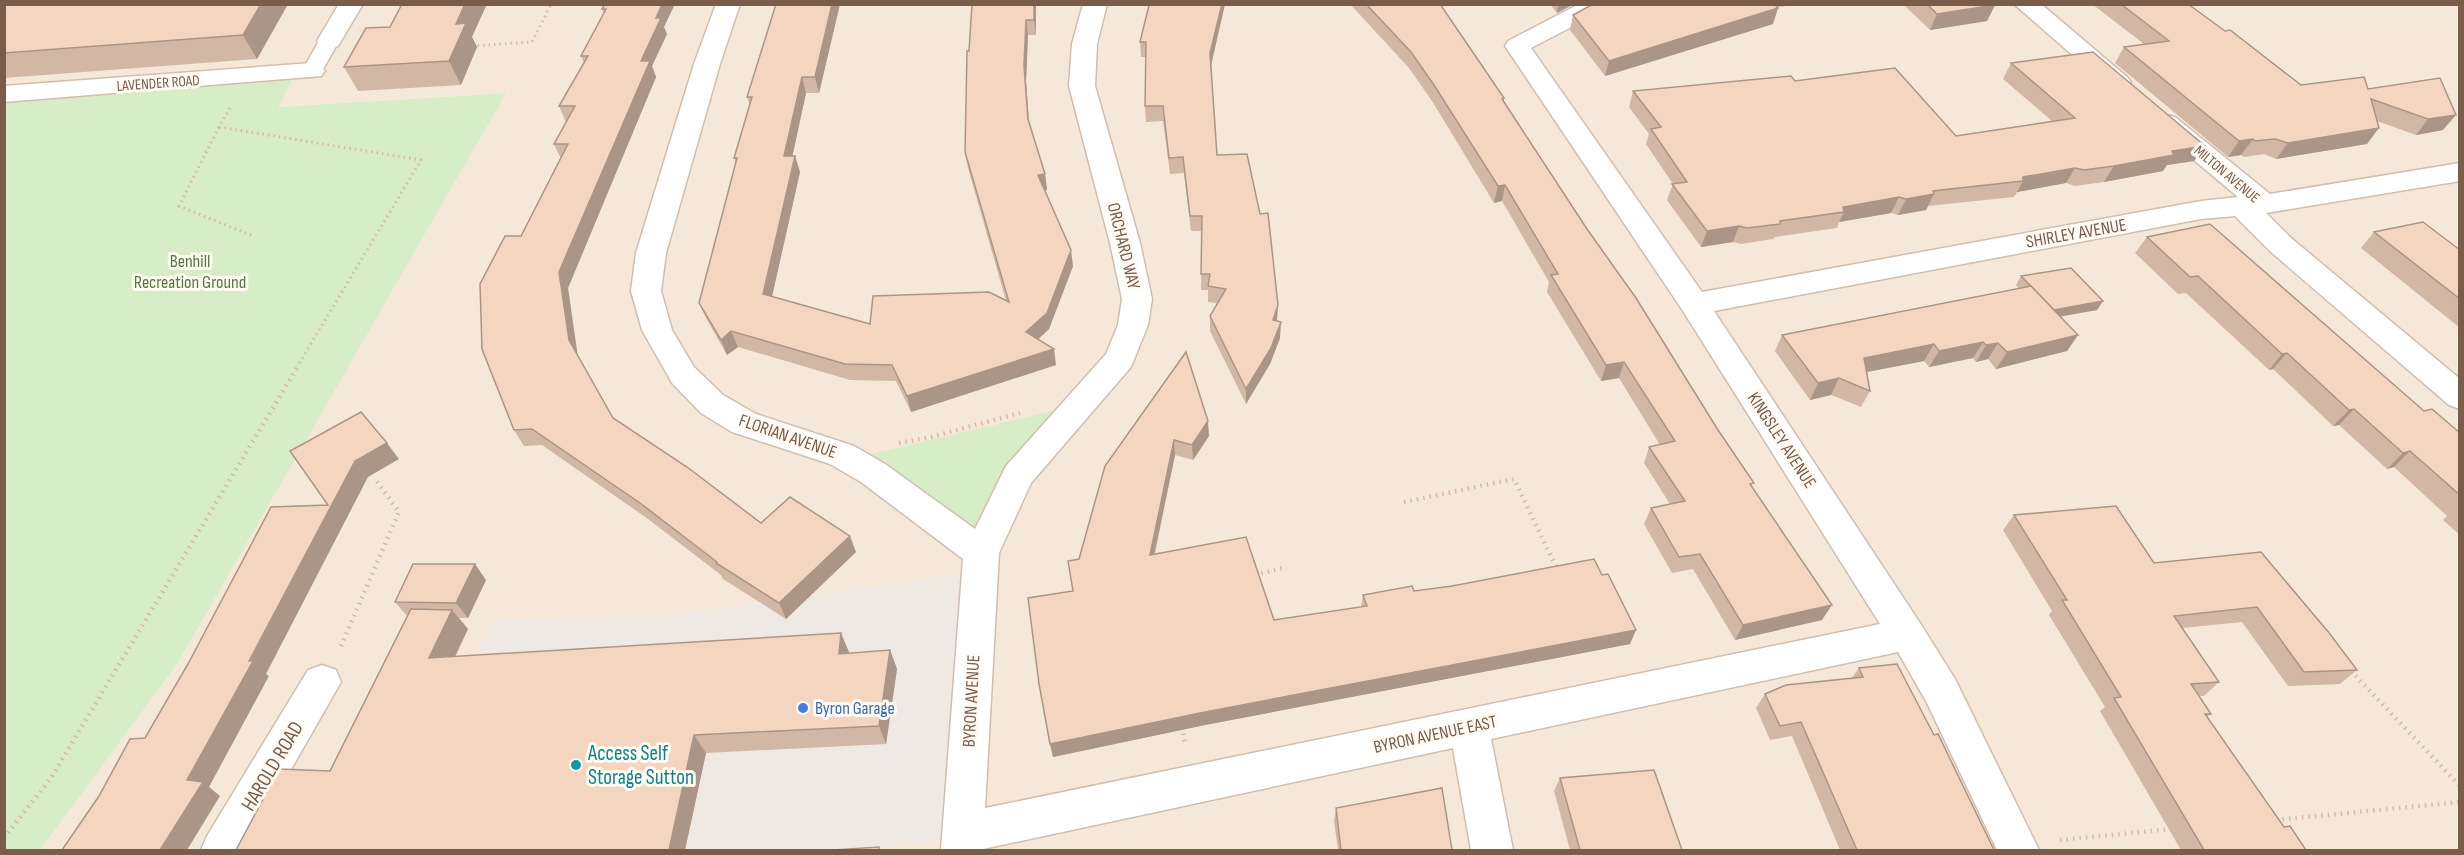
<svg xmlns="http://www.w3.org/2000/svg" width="2464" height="855" viewBox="0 0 2464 855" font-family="'Sofia Sans Condensed',sans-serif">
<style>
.residential{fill:#f6e8d8}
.industrial{fill:#efe9e3}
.green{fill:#d6edc7}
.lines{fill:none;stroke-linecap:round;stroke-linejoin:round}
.lane-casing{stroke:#d1beae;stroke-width:3}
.street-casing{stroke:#d1beae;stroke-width:3}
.path-far1{stroke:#dab8a3;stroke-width:3;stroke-dasharray:1.5 4;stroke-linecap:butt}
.path{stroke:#dab8a3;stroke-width:4.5;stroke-dasharray:1.5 5;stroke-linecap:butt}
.lane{fill:#fff;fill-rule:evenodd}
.street{fill:#fff;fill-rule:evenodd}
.wall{fill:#d2b7a5}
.shaded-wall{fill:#ab9586}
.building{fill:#f4d5c0;stroke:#ab9586;stroke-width:1.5}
.shop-dot{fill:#3f7fe0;stroke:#fffaf2;stroke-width:2}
.culture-dot{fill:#0f9aa8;stroke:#fffaf2;stroke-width:2}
.labels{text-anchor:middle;stroke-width:6;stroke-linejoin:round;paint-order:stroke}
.far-street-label{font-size:15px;fill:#7a5c4b;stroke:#fffaf2}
.street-label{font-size:18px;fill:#7a5c4b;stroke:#fffaf2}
.park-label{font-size:18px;fill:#517a40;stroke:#fffaf2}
.shop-label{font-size:18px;fill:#366cbe;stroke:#fffaf2;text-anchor:start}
.near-culture-label{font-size:21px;fill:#0d838f;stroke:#fffaf2;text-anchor:start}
.near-street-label{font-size:21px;fill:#7a5c4b;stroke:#fffaf2}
</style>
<rect width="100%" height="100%" fill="#fdf6ea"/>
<!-- residential -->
<g class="residential">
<polygon points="5,4 2459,5 2459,850 2018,850 1941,691 1907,634 1470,727 1492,850 837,850 964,573 710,610 614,617 410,850 40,850 176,666 505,93 277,107 296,73 5,94"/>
<polygon points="1899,645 2001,850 1502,850 1481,736"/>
</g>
<!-- industrial -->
<polygon class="industrial" points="964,573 954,841 837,850 410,850 418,776 492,620 614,617 710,610"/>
<!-- green -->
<g class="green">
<polygon points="296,72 278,107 506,93 176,666 40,850 5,850 5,94"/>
<polygon points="1069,407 978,538 863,456"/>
</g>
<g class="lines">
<!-- lane casing -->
<g class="lane-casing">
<polygon id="lane" points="329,35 336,37 339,41 322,71 319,75 312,77 305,75 302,71 319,41 322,37"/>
</g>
<!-- street casing -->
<g class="street-casing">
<g id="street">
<polygon points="339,4 363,4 338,46 329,48 320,46 317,41"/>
<polygon points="716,4 740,4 720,64 666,253 661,291 672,330 694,367 723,395 756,414 854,446 885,464 975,529 1006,466 1106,354 1118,325 1122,299 1110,243 1069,86 1072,44 1083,4 1107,4 1097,44 1095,86 1140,243 1152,299 1148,325 1131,367 1031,483 999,553 985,808 1880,624 1683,311 1505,46 1508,41 1579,4 1610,4 1606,9 1531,48 1702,292 2201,201 2238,197 2157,129 2153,123 2157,117 2166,115 2175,117 2270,194 2460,163 2460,181 2266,213 2291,238 2460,379 2460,409 2449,405 2271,252 2235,216 2201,219 1714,311 1920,623 1955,679 2039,850 1997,850 1927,703 1898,652 1491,739 1513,850 1471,850 1453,748 983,849 983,850 941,850 963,559 861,482 830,464 732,432 701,413 672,383 642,330 631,291 636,253 694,64"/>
<polygon points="2014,4 2041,4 2127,77 2131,82 2127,87 2118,90 2109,87"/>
<polygon points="312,63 321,66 325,71 321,76 4,102 4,86"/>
<polygon points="322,665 336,670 341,682 245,850 201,850 207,836 308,670"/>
</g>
</g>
<!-- path-far1 -->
<g class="path-far1">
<polyline points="472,46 532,42 551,4"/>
<polyline points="230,108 219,127 421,160 297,367"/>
<polyline points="219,127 179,206 253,236"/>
</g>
<!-- path -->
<g class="path">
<polyline points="899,443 931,437 1020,413"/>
<polyline points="1404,502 1514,479 1557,569"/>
<polyline points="1255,575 1283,568"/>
<polyline points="341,646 399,512 376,480"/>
<polyline points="2351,671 2460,786"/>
<polyline points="1182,727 1185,743"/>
<polyline points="2276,820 2460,802"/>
<polyline points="4,838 51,778 298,366"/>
<polyline points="2060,840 2172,829"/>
</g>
<!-- lane -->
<use href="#lane" class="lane"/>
<!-- street -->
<use href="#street" class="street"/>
</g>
<!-- wall -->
<g class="wall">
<polygon points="4,4 288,4 257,59 4,78"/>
<polygon points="605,4 664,27 667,34 652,66 656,77 568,288 577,355 613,418 761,523 856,552 786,619 723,579 721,575 648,519 542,445 524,446 514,430 521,236 561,159 554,144 566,122 559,106 584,63 581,56 604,14 602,9"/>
<polygon points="840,4 819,93 806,93 792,156 795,156 800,172 772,296 870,324 1006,301 968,168 965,152 969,51 1036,4 1036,35 1028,35 1026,82 1029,123 1045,174 1047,190 1045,190 1073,266 1049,329 1038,339 1056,365 911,412 896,381 850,380 738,347 727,355 706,318 699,303 736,164 734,158 750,105 747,97"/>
<polygon points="1225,4 1211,66 1217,155 1277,321 1280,338 1270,364 1246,404 1210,331 1210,316 1217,303 1208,302 1208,290 1201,290 1202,231 1191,231 1184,173 1170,174 1163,121 1146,122 1145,106 1146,57 1141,57 1140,42"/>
<polygon points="1350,4 1440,4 1504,98 1504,101 1752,488 1822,620 1735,640 1693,569 1672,573 1644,524 1651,508 1670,504 1644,463 1649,447 1660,445 1619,378 1601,381 1547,292 1549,282 1502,201 1494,203 1432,101 1409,68"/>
<polygon points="1550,4 1574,4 1557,13"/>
<polygon points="1593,4 1805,4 1778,7 1773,24 1605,76 1570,30 1573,15"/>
<polygon points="1903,4 1994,4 1995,5 1987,21 1930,30"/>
<polygon points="2092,4 2188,4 2301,85 2368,89 2440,78 2443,130 2416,135 2377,121 2367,144 2276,159 2264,154 2244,157 2241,155 2228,157 2115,63 2124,47 2144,44"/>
<polygon points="472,37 477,47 461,85 358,91 344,67"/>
<polygon points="2011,63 2205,146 2194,161 2167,165 2163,171 2104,182 2075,186 2066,183 2017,192 2014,197 1928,206 1926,210 1898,215 1891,213 1839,222 1837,228 1775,237 1773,239 1741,244 1733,242 1701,247 1667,200 1673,184 1646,144 1649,134 1629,107 1633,91 1795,81 1956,136 2052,121 2003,79"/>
<polygon points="2374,232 2460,250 2460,328 2361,248"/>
<polygon points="2147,237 2460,433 2460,535 2443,520 2447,516 2394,467 2387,469 2339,425 2333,426 2273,369 2269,370 2186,293 2178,294 2135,253"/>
<polygon points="2021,276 2103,301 2097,310 2060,316 2078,335 2067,351 1996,369 1988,359 1976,362 1973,358 1929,367 1924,361 1867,372 1870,391 1861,407 1831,395 1810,400 1775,351 1782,335 2019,289 2016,285"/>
<polygon points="1186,352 1209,436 1193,460 1175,455 1155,554 1274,620 1361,607 1363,595 1414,591 1630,644 1205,725 1053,757 1050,744 1073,591 1079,559"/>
<polygon points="2014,515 2154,563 2261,552 2357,670 2340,684 2288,686 2242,622 2182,628 2219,682 2204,696 2199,696 2211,714 2207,717 2284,827 2306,850 2181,850 2100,711 2105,707 2049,615 2052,611 2003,530"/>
<polygon points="486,580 468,618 459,618 468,629 455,657 849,652 849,653 890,650 897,669 886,744 706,753 685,850 236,850 330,771 407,616 395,602"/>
<polygon points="1859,668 1994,850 1840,850 1792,736 1770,740 1756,708 1765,694 1851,679"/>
<polygon points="1560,778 1682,850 1570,850 1554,791"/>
<polygon points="1336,808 1452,850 1338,850 1334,821"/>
</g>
<!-- shaded-wall -->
<g class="shaded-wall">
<polygon points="261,4 288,4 257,59 243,35"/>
<polygon points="465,4 487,4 472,37 477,47 461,85 449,61 456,24"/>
<polygon points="662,4 675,4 664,27 667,34 652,66 656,77 568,288 578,357 569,340 559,272 641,61 656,18"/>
<polygon points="832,4 840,4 819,93 815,77"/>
<polygon points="1034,4 1036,4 1036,35 1034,20"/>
<polygon points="1222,4 1225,4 1210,69 1210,53"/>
<polygon points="1558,4 1574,4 1557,13"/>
<polygon points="1995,5 1987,21 1930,30 1937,14"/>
<polygon points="1778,8 1773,24 1605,76 1609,61"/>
<polygon points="1026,20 1028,35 1026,82 1030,134 1024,66"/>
<polygon points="802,77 806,93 789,172 784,156"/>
<polygon points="2456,115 2443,130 2416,135 2428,119"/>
<polygon points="2379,128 2367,144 2276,159 2288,143"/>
<polygon points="2253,139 2241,155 2228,157 2239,141"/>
<polygon points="2205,146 2194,161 2167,165 2163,171 2104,182 2114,166 2172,151"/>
<polygon points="795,156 800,172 769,310 763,294"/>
<polygon points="2075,168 2066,183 2017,192 2023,181 2023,177"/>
<polygon points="1045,174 1047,190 1041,191 1038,175"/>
<polygon points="1505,185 1502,201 1494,203 1498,186"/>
<polygon points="1934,194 1926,210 1898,215 1906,199"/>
<polygon points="1899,197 1891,213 1839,222 1844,212 1843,207"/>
<polygon points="1739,226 1733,242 1701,247 1707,231"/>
<polygon points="1071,250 1073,266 1049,329 1029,348 1026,332"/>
<polygon points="2103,301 2097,310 2047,319 2052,310"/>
<polygon points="1278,305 1277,321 1273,320"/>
<polygon points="1281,322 1280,338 1270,364 1246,404 1246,389"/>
<polygon points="731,331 738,347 727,355 721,340"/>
<polygon points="2078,335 2067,351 1996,369 2007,352"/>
<polygon points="1983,342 1973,358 1929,367 1939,351"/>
<polygon points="1998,343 1988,359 1976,362 1986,345"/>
<polygon points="1934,344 1924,361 1856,374 1864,358"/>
<polygon points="1054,349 1056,365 911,412 907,396"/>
<polygon points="2287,353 2273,369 2269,370 2282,354"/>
<polygon points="1624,362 1619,378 1601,381 1606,365"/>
<polygon points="1839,378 1831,395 1810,400 1818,383"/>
<polygon points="2354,409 2339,425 2333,426 2349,410"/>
<polygon points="1208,421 1209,436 1193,460 1192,445"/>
<polygon points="1174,440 1175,455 1151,569 1150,555"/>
<polygon points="387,443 399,459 368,477 266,674 269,676 209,787 220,796 187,850 160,850 187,780 355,461"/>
<polygon points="2410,451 2394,467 2387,469 2403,453"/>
<polygon points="850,536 856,552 786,619 779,603"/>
<polygon points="475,564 486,580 468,618 456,603"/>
<polygon points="1832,605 1822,620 1735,640 1743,625"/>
<polygon points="452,610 468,629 445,677 429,658"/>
<polygon points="1636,630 1630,644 1205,725 1053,757 1050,744 1205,712"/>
<polygon points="841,633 849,652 847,673 839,654"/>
<polygon points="890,650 897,669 886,744 879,726"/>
<polygon points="694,735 706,753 685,850 669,850"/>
</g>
<!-- building -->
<g class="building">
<polygon points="4,4 261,4 243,35 4,53"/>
<polygon points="402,4 465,4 456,24 466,23 449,61 344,67 366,28 390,27"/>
<polygon points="605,4 662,4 656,18 661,18 641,61 650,61 559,272 569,340 613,418 687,467 761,523 790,497 850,536 779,603 716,563 717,562 640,503 532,429 514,430 482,349 480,284 505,236 521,236 568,144 554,144 575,106 559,106 588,56 581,56 606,9 602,9"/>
<polygon points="776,4 832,4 815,77 802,77 784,156 795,156 763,294 870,324 873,296 989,292 1009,302 965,152 967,51 969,51 972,4 1034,4 1034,20 1026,20 1024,66 1028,119 1045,174 1038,175 1071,250 1047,313 1026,332 1054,349 907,396 892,365 845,364 731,331 721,340 699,303 737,158 734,158 752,97 747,97"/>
<polygon points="1151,4 1222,4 1210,53 1217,155 1247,154 1260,214 1268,213 1278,305 1273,320 1281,322 1271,348 1246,389 1210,316 1226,289 1208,286 1210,274 1201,274 1202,216 1190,216 1183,157 1169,158 1163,106 1145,106 1146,42 1140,42 1149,5"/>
<polygon points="1366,4 1440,4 1504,98 1502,99 1587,229 1636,298 1718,430 1754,483 1750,484 1832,605 1743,625 1700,554 1679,557 1651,508 1685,501 1649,447 1675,441 1624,362 1606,365 1551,275 1558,274 1505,185 1498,186 1434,85 1411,52"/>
<polygon points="1593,4 1774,4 1778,8 1609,61 1573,15"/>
<polygon points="1927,4 1994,4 1995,5 1937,14"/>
<polygon points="2121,4 2188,4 2225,31 2230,30 2301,85 2364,77 2368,89 2440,78 2456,115 2428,119 2371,99 2379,128 2288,143 2275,139 2255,141 2253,139 2239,141 2124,47 2169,41"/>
<polygon points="2093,52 2205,146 2172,151 2174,155 2114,166 2084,170 2075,168 2023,177 2023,181 1933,191 1934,194 1906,199 1899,197 1843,207 1844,212 1780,221 1780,224 1747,228 1739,226 1707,231 1672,184 1687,182 1651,129 1661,127 1633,91 1791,76 1795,81 1895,68 1956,136 2075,118 2011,63"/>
<polygon points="2423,222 2460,250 2460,299 2374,232"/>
<polygon points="2210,224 2424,411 2432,409 2460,433 2460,495 2410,451 2403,453 2354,409 2349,410 2287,353 2282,354 2198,276 2190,277 2147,237"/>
<polygon points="2071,268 2103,301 2054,310 2021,276"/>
<polygon points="2031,286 2078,335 2007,352 1998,343 1986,345 1983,342 1939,351 1934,344 1864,358 1870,391 1839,378 1818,383 1782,335"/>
<polygon points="1186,352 1208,421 1192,445 1174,440 1150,555 1246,537 1274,620 1367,606 1363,595 1412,586 1414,591 1452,586 1594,559 1602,575 1608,574 1636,630 1205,712 1050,744 1039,684 1028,598 1073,591 1068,561 1079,559 1105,466"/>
<polygon points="361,412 387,443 355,461 249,661 253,661 187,780 203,782 160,850 62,850 99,796 130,739 145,738 188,664 271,507 328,505 290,451"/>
<polygon points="2116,506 2154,563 2261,552 2330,634 2357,670 2304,672 2257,607 2174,616 2219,682 2191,684 2211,714 2205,714 2284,827 2290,826 2306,850 2204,850 2114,698 2121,697 2062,600 2067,600 2014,515"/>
<polygon points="413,564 475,564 456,603 395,602"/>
<polygon points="411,609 452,610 429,658 841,633 839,654 890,650 879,726 694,735 669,850 236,850 279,769 330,771"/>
<polygon points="1897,664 1934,735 1938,734 1994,850 1857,850 1801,722 1780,726 1765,694 1786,685 1863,677 1859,668"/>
<polygon points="1654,770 1682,850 1580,850 1560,778"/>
<polygon points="1442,788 1452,850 1341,850 1336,808"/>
<polygon points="879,847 879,850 833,850"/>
</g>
<!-- markers -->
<circle class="shop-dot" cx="803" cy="708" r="6"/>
<circle class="culture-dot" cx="576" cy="765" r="6"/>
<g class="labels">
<!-- far-street labels -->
<g class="far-street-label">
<text transform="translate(158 83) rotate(-4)" y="5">LAVENDER ROAD</text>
<text transform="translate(2227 174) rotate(40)" y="5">MILTON AVENUE</text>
</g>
<!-- street labels -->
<g class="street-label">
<text transform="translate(2076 233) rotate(-10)" y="6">SHIRLEY AVENUE</text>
<text transform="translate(1124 246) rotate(76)" y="6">ORCHARD WAY</text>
<text transform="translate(788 436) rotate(19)" y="6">FLORIAN AVENUE</text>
<text transform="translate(1782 440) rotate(57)" y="6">KINGSLEY AVENUE</text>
<text transform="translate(971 701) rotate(-87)" y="6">BYRON AVENUE</text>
<text transform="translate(1435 734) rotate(-12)" y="6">BYRON AVENUE EAST</text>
</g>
<!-- park labels -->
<g class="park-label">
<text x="190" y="267">Benhill<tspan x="190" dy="21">Recreation Ground</tspan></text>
</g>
<!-- shop labels -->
<g class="shop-label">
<text x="815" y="714">Byron Garage</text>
</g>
<!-- near-culture labels -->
<g class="near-culture-label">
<text x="588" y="760">Access Self<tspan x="588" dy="24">Storage Sutton</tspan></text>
</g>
<!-- near-street labels -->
<g class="near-street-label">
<text transform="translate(272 766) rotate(-59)" y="7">HAROLD ROAD</text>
</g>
</g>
<!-- border -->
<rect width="2464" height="855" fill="none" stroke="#7a5c4b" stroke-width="12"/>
</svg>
